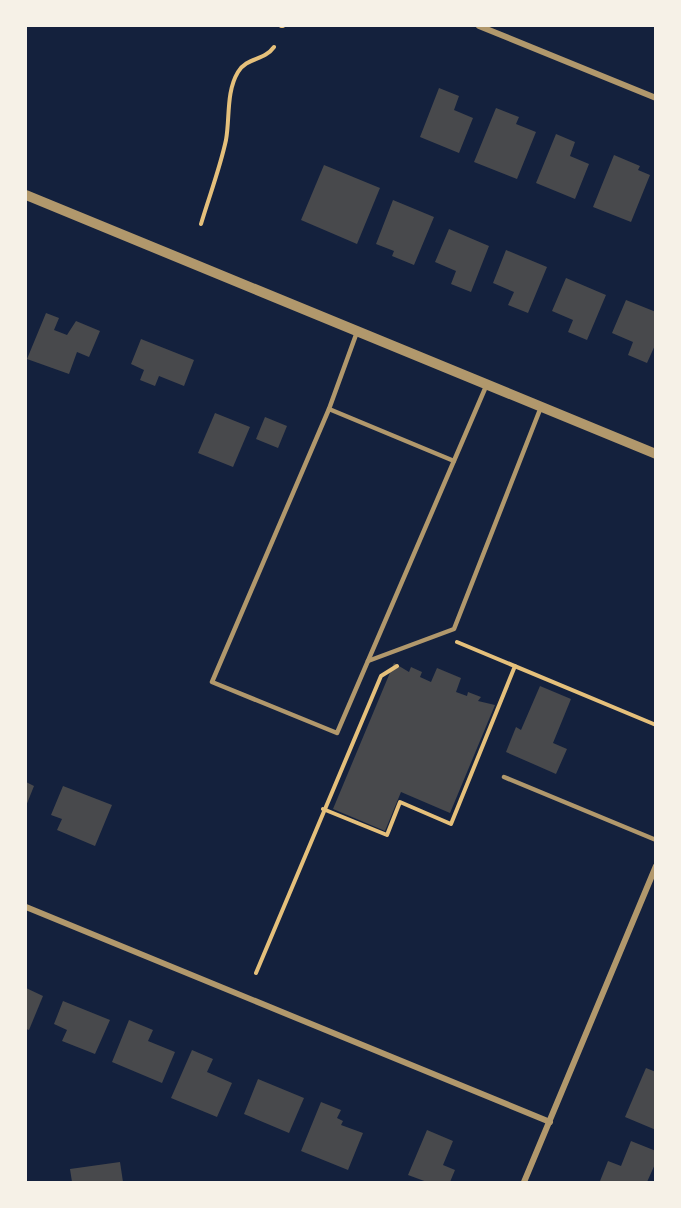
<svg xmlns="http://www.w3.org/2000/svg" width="681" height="1208" viewBox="0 0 681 1208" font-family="'IBM Plex Sans',sans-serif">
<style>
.building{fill:#48494c}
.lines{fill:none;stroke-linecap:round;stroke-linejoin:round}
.path{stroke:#e5c07b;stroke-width:4}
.service{stroke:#b1986c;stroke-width:4.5}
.minor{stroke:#b1986c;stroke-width:6}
.tertiary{stroke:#b1986c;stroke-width:10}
</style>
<rect width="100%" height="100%" fill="#14213d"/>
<!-- building -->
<g class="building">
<polygon points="439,88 459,96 454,110 473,118 459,153 420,137"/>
<polygon points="496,108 519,117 516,124 536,132 517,179 474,162"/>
<polygon points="556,134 575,142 570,156 589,164 575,199 536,183"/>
<polygon points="614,155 640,166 638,170 650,175 631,222 593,207"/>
<polygon points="324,165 380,188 357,244 301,220"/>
<polygon points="393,200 434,217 414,265 392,256 394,251 376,244"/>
<polygon points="449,229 489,246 471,292 451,284 456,271 435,262"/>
<polygon points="506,250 547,267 528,313 508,305 514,292 493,283"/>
<polygon points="566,278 606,295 587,340 568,332 573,320 552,311"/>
<polygon points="626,300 656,312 656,343 647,363 628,355 633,342 612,333"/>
<polygon points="46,313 59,318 54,330 67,335 76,321 100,331 89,357 77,352 69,374 27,359"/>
<polygon points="141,339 194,360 184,386 159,376 155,386 140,380 144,370 131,364"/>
<polygon points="215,413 250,427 233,467 198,453"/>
<polygon points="265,417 287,426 278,448 256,439"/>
<polygon points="394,663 409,672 411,667 422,672 420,677 431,682 437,668 461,678 456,692 467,696 468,692 481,697 478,701 495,705 450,813 401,792 385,831 333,809"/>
<polygon points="540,686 571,699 553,743 567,749 556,774 506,752 516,727 521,730"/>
<polygon points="26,782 34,786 26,806"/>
<polygon points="63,786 112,805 95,846 57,830 62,819 51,815"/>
<polygon points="26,988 43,996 29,1030 26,1029"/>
<polygon points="63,1001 110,1020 95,1054 62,1041 67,1030 54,1024"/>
<polygon points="129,1020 153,1030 148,1041 175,1052 162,1083 112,1062"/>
<polygon points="192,1050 213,1059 207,1072 232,1083 217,1117 171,1098"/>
<polygon points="646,1068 656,1072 656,1130 625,1117"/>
<polygon points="258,1079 304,1098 289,1133 244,1114"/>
<polygon points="321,1102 341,1110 337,1118 343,1121 341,1125 363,1133 348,1170 301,1151"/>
<polygon points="427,1130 453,1141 443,1165 455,1170 450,1182 427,1182 408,1175"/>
<polygon points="631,1141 656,1151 656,1162 647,1182 600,1181 608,1161 621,1166"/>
<polygon points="120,1162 123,1182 72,1182 70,1169"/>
</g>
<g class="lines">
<!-- path -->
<g class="path">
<polyline points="281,26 283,26"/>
<path d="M201,224C209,197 220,168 226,140C230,118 226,92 238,72C247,57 264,61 274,47"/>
<polyline points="457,642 656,725"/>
<polyline points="323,809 387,835 400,802 451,824 515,666"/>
<polyline points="256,973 381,676 397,666"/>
</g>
<!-- service -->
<g class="service">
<polyline points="357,332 329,409 212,682 337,733 487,384"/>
<polyline points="329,409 454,461"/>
<polyline points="368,661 454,629 541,407"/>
<polyline points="504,777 656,840"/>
</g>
<!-- minor -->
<g class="minor">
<polyline points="479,26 656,98"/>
<polyline points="26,907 550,1122"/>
<polyline points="524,1182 656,866"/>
</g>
<!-- tertiary -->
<polyline class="tertiary" points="26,195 656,454"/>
</g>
<!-- border -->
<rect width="681" height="1208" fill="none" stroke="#f6f1e7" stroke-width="54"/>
</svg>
